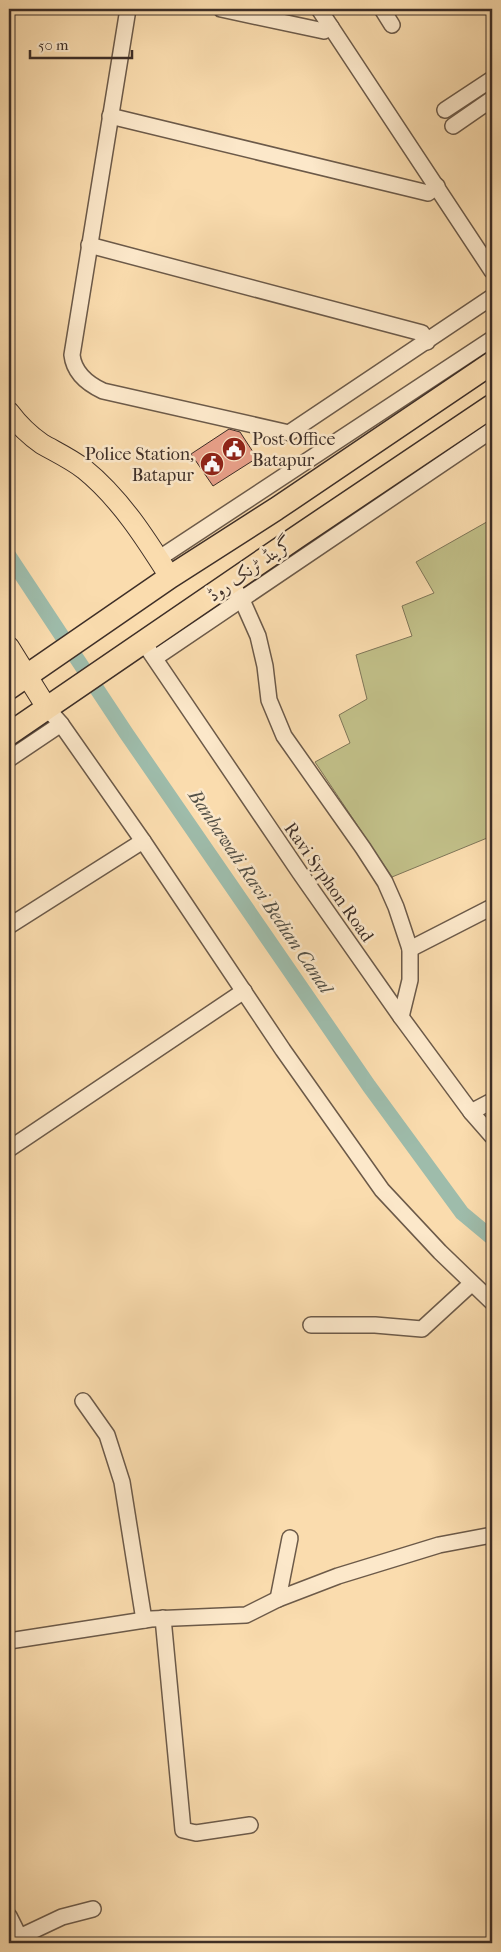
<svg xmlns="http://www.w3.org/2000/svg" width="501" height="1952" viewBox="0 0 501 1952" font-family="'IM FELL French Canon',Amiri,serif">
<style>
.green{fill:#c1bf88;stroke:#7f7658}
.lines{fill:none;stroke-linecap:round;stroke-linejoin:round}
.canal{stroke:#9ebcab;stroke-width:15}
.building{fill:#e69e87;stroke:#3d2e27}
.minor-casing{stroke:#6c5a49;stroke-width:18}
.major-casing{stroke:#3d2e27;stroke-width:22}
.highway-casing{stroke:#3d2e27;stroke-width:25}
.minor{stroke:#fce8ca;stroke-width:15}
.major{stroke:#fadcae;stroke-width:20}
.highway{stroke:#fadcae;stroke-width:22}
.labels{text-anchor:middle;stroke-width:5;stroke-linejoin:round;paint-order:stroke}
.poi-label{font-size:18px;fill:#3d2e27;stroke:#fce8ca;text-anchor:start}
.street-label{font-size:18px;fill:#3d2e27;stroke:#fce8ca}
.water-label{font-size:19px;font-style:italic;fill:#555248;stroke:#fce8ca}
</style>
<rect width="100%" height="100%" fill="#fadcae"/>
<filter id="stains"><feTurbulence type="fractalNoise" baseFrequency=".004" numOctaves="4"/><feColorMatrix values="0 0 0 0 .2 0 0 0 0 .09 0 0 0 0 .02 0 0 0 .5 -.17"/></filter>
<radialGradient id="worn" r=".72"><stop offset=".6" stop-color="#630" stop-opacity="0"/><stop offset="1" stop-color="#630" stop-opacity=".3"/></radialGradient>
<!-- green -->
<polygon class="green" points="492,519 492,836 392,877 315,762 350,743 339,715 367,699 356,655 412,636 402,606 434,593 416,562"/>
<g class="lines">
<!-- canal -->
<polyline class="canal" points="9,556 126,733 369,1086 462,1213 492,1238"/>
</g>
<!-- building -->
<polygon class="building" points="229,429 240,432 257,458 213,486 191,454"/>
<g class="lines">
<!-- minor casing -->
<g class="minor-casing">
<g id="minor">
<path d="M128,9L72,355C74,373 88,384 103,391L289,433L492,297"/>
<polyline points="221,9 324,31 331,27"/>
<polyline points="319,9 492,271"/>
<polyline points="382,9 392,25"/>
<polyline points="445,110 492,79"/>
<polyline points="110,116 428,193 437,186"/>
<polyline points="453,126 492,99"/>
<polyline points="89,245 422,333 427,342"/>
<polyline points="158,559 492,339"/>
<polyline points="231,583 242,600 258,636 265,666 269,700 284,736 363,848 385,882 396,907 410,949 410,980 401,1017"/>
<polyline points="144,643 300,873 401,1017 471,1112 492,1136"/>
<polyline points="155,658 492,430"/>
<polyline points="47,708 61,724 143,841 283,1050 382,1190 440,1252 492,1302"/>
<polyline points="9,759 61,724"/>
<polyline points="9,926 143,841"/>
<polyline points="410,949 492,907"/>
<polyline points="471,1112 492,1101"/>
<polyline points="9,1149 244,991"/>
<polyline points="311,1325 375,1325 422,1329 471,1284"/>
<polyline points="83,1401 107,1435 122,1482 144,1620"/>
<polyline points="278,1599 290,1538"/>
<polyline points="163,1618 183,1830 196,1833 250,1825"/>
<polyline points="9,1641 151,1619 246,1615 278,1599 338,1576 439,1545 492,1535"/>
<polyline points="9,1916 19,1936"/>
<polyline points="9,1942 62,1917 93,1909"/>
</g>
</g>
<!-- major casing -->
<g class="major-casing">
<g id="major">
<path d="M9,412C18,424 29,435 42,444C56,452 71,459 84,469C120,498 146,539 170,577"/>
<polyline points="9,647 47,708"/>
</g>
</g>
<!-- highway casing -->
<g class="highway-casing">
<g id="highway">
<polyline points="9,688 170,577 276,509 492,363"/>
<polyline points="9,734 297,537 492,406"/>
</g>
</g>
<!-- minor -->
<use href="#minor" class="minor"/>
<!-- major -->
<use href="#major" class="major"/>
<!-- highway -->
<use href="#highway" class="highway"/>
</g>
<!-- icons -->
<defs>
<g id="civic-disc" transform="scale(1.25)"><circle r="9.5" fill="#8f2418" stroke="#fce8ca"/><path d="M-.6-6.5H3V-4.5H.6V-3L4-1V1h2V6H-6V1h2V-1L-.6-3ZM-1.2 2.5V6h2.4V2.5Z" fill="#fff"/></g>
</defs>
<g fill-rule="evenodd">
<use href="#civic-disc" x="234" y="449"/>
<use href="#civic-disc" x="212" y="464"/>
</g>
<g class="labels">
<!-- poi labels -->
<g class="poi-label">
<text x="252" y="445">Post Office<tspan x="252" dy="21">Batapur</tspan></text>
<text x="194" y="460" text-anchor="end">Police Station,<tspan x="194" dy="21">Batapur</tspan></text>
</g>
<!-- street labels -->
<g class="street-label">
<text transform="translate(250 569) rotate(-35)" y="6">گرینڈ ٹرنک روڈ</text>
<text transform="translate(329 882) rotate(55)" y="6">Ravi Syphon Road</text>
</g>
<!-- water labels -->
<g class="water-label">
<text transform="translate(261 891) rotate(56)" y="7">Banbawali Ravi Bedian Canal</text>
</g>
</g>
<!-- margin -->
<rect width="501" height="1952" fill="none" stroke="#fadcae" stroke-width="30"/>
<rect x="10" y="10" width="481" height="1932" fill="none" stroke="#3d2e27" stroke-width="2.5"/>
<rect x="15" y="15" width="471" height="1922" fill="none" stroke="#3d2e27"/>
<!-- scale -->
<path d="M30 50v8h102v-8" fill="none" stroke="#3d2e27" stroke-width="2.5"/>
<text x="38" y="50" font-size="15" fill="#3d2e27" stroke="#fce8ca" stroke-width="4" paint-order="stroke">50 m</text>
<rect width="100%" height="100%" filter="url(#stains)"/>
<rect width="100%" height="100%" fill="url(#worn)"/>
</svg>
